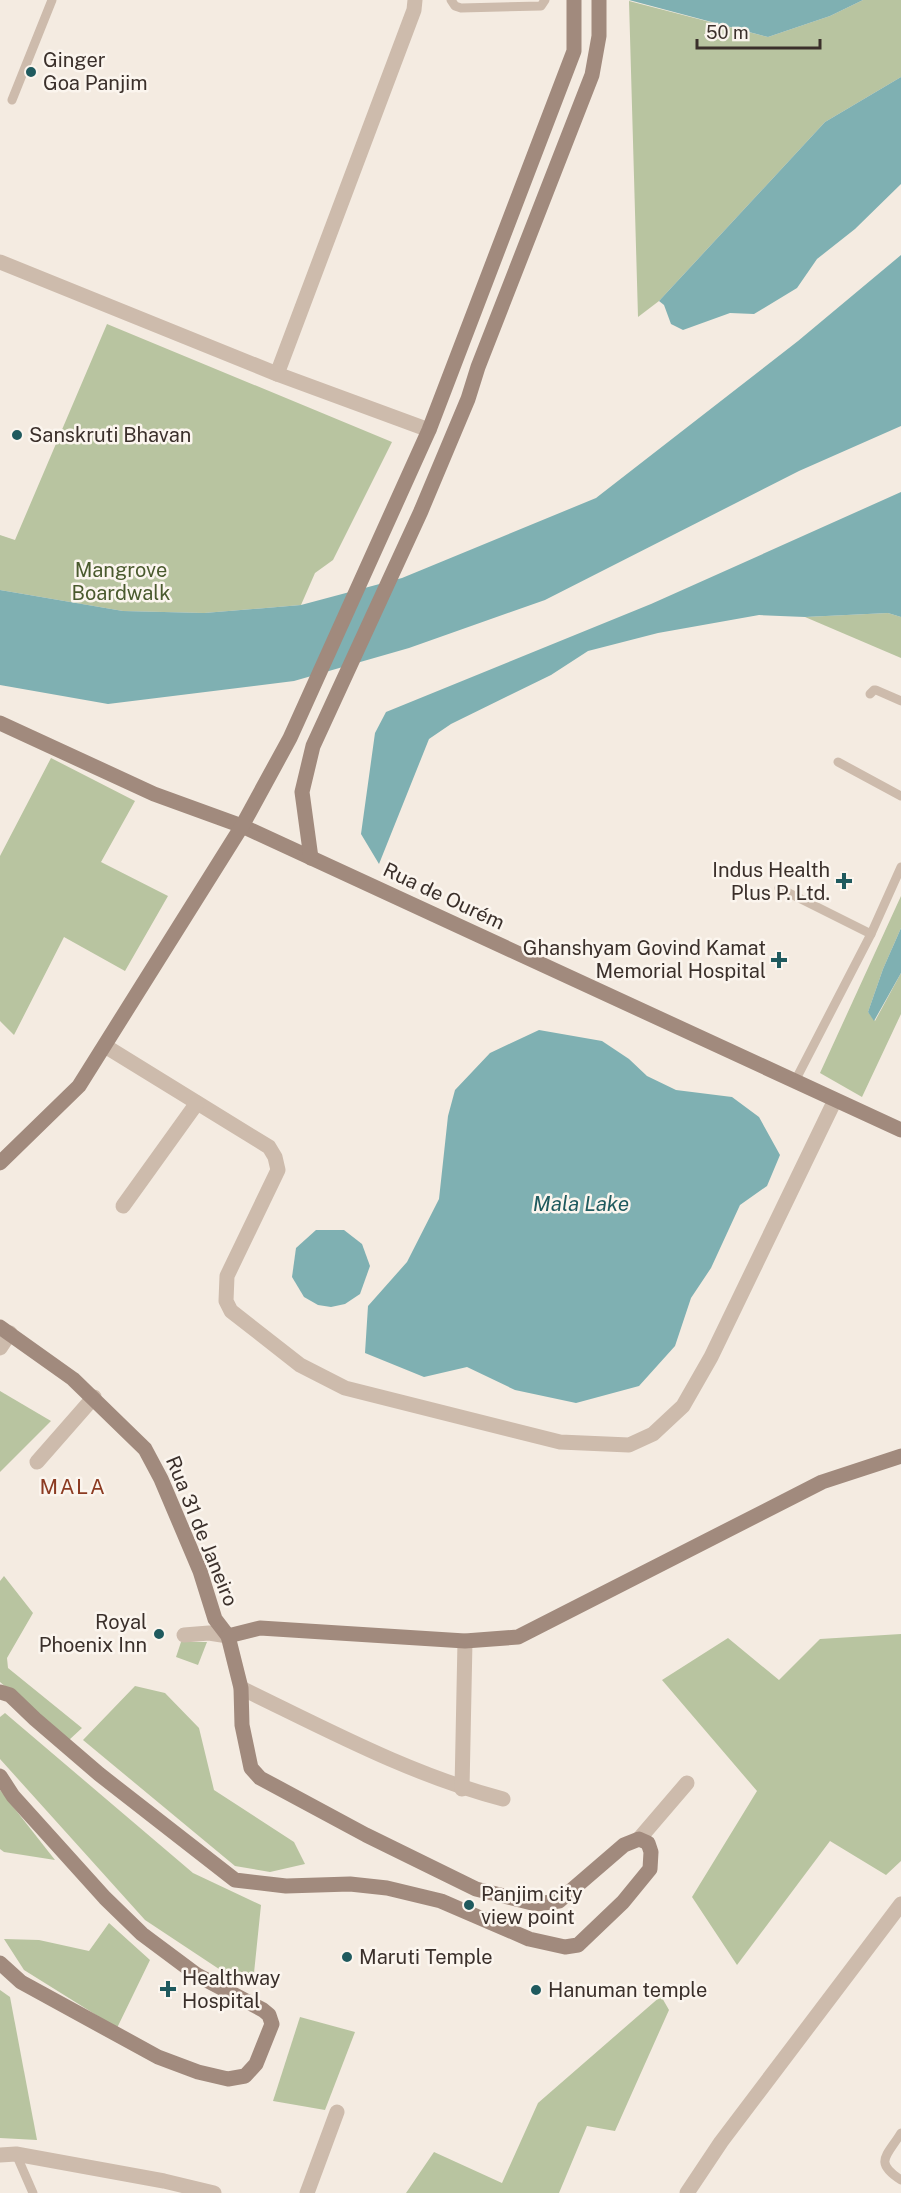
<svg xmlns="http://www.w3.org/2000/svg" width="901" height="2193" viewBox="0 0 901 2193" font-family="'Public Sans',sans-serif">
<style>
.green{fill:#b8c4a0}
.water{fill:#7fb0b2}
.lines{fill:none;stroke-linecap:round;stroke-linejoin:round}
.lane{stroke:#cdbbac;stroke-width:9}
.street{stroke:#cdbbac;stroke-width:15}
.secondary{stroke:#a18a7d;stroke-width:15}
.poi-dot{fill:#1f5a5e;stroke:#fbf5ee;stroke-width:2}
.labels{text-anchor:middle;stroke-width:5;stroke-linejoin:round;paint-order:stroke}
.poi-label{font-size:20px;fill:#3b302b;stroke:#fbf5ee;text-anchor:start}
.park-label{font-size:20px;fill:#4a5a2e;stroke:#fbf5ee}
.street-label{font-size:20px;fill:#3b302b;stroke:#fbf5ee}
.water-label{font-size:21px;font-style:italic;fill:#1f5a5e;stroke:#fbf5ee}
.neighbourhood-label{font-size:21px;letter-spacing:1.5px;fill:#8c3b22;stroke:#fbf5ee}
</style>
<rect width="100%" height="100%" fill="#f4ebe1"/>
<!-- green -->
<g class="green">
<polygon points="863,0 901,0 901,77 825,122 659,301 638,317 629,1 768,37 830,16"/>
<polygon points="107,324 392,442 333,560 315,573 301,605 204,613 123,611 0,590 0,535 15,540"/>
<polygon points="888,613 901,617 901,658 805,617"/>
<polygon points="51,758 135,801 101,862 168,896 125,971 64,937 14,1035 0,1021 0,856"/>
<polygon points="901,896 901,928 883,969 868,1012 875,1021 901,973 901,1014 862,1097 820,1073"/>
<polygon points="0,1391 51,1421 0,1472"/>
<polygon points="4,1576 33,1613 7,1658 8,1668 82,1728 69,1740 0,1682 0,1581"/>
<polygon points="901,1634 901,1861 886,1875 830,1841 737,1965 692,1897 757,1791 662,1680 728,1638 779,1680 820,1639"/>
<polygon points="181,1642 207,1642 198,1665 176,1657"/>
<polygon points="135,1686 165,1693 199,1728 214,1790 294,1842 305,1864 270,1872 235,1866 83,1740"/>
<polygon points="5,1713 193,1873 261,1905 254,1973 225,1973 145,1920 0,1759 0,1717"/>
<polygon points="0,1790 55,1860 4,1852 0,1849"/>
<polygon points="109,1923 150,1960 117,2028 24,1970 4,1939 39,1940 89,1951"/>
<polygon points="0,1990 10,1997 37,2140 0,2138"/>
<polygon points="661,1996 669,2010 615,2131 587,2126 559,2193 406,2193 434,2152 502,2183 538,2103"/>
<polygon points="300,2017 355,2032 325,2110 273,2101"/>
</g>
<!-- water -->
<g class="water">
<polygon points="629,0 863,0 830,16 768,37"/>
<polygon points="901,77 901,184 855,229 817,259 797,288 754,314 730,313 683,330 671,324 664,305 659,301 825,122"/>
<polygon points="901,255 901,426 799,471 545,600 409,648 294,681 108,704 0,685 0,590 123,611 204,613 301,605 402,578 596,498 798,341"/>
<polygon points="901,492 901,617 888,613 805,617 759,615 658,633 588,651 551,675 451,724 429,739 379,864 361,834 375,733 386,712 651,604"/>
<polygon points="901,928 901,973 874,1021 868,1012 883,969"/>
<polygon points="539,1030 602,1041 629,1059 647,1076 676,1090 732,1097 759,1117 780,1155 767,1186 740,1205 711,1268 691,1298 675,1346 639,1386 576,1403 515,1390 467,1367 424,1377 365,1353 368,1306 407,1262 439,1199 448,1116 455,1090 490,1053"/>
<polygon points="316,1230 344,1230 362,1244 370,1266 360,1294 345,1304 331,1307 318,1305 304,1297 292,1277 296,1248"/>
</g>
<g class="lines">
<!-- lane -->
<g class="lane">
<polyline points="451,0 455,6 461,8 541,6 545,0"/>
<polyline points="12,100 52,0"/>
<polyline points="870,694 874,690 876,690 901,701"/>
<polyline points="838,762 901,796"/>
<polyline points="779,888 871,934"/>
<polyline points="795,1081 871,934 901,867"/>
<path d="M901,2133C887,2156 873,2162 901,2180"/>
<polyline points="16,2154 33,2193"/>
</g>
<!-- street -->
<g class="street">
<polyline points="0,262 277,374 429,430"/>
<polyline points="277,374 414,10 415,0"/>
<polyline points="105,1046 269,1147 275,1157 278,1170 227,1276 226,1301 231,1311 300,1365 345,1388 560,1442 629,1445 653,1434 683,1406 711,1357 835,1100"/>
<polyline points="123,1206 197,1103"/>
<polyline points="0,1348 10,1333"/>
<polyline points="37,1462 94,1397"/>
<polyline points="184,1635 209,1633 228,1636"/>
<path d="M241,1688C326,1729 411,1775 503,1799"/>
<polyline points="462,1789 465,1641"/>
<polyline points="639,1839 687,1783"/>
<polyline points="0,2155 16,2154 164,2181 214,2193"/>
<polyline points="307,2193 337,2112"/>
<polyline points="687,2193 721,2142 901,1904"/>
</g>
<!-- secondary -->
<g class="secondary">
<polyline points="0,723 154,794 242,826 901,1130"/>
<polyline points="311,858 302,792 313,746 421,511 468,399 478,367 592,75 599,36 599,0"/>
<polyline points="0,1163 79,1086 242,826 290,738 429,430 574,51 574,0"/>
<polyline points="0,1327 73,1379 145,1449 161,1479 200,1571 215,1619 228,1636 241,1688 242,1725 251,1768 260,1778 366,1835 476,1889 536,1904 559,1901 624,1845 639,1839 648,1843 651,1852 650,1869 623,1902 578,1945 565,1947 529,1939 441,1901 387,1888 350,1884 286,1886 235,1880 99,1774 35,1719 10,1695 0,1692"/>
<polyline points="228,1636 260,1628 465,1641 518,1637 822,1482 901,1456"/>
<polyline points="0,1776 13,1796 105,1898 142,1934 197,1975 263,2010 269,2015 272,2024 256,2064 245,2076 228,2079 198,2072 158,2057 21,1982 0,1963"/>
</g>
</g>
<!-- markers -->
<g class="poi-dot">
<circle cx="31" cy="72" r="6"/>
<circle cx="17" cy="435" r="6"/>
<path d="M841 872h6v6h6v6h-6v6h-6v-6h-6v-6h6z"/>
<path d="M776 951h6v6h6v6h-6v6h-6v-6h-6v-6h6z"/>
<circle cx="159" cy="1634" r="6"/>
<circle cx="469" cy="1905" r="6"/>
<circle cx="347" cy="1957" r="6"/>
<path d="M165 1980h6v6h6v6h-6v6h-6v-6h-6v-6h6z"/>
<circle cx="536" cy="1990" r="6"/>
</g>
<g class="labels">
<!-- poi labels -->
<g class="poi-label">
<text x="43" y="67">Ginger<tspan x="43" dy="23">Goa Panjim</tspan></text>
<text x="29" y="442">Sanskruti Bhavan</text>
<text x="830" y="877" text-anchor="end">Indus Health<tspan x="830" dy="23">Plus P. Ltd.</tspan></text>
<text x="766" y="955" text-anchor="end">Ghanshyam Govind Kamat<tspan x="766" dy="23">Memorial Hospital</tspan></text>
<text x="147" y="1629" text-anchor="end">Royal<tspan x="147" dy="23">Phoenix Inn</tspan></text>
<text x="481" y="1901">Panjim city<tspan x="481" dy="23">view point</tspan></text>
<text x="359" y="1964">Maruti Temple</text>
<text x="182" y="1985">Healthway<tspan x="182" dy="23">Hospital</tspan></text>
<text x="548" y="1997">Hanuman temple</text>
</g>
<!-- park labels -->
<g class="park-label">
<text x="121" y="577">Mangrove<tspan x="121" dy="23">Boardwalk</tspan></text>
</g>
<!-- street labels -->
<g class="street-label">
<text transform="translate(444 896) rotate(25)" y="7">Rua de Ourém</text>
<text transform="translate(202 1531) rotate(68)" y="7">Rua 31 de Janeiro</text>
</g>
<!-- water labels -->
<g class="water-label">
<text x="581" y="1211">Mala Lake</text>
</g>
<!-- neighbourhood labels -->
<g class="neighbourhood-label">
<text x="73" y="1494">MALA</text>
</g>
</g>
<!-- scale -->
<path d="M697 39v9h123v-9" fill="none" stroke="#3b302b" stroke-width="3"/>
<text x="706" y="39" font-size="18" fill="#3b302b" stroke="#fbf5ee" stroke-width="4.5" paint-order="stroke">50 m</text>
</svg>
